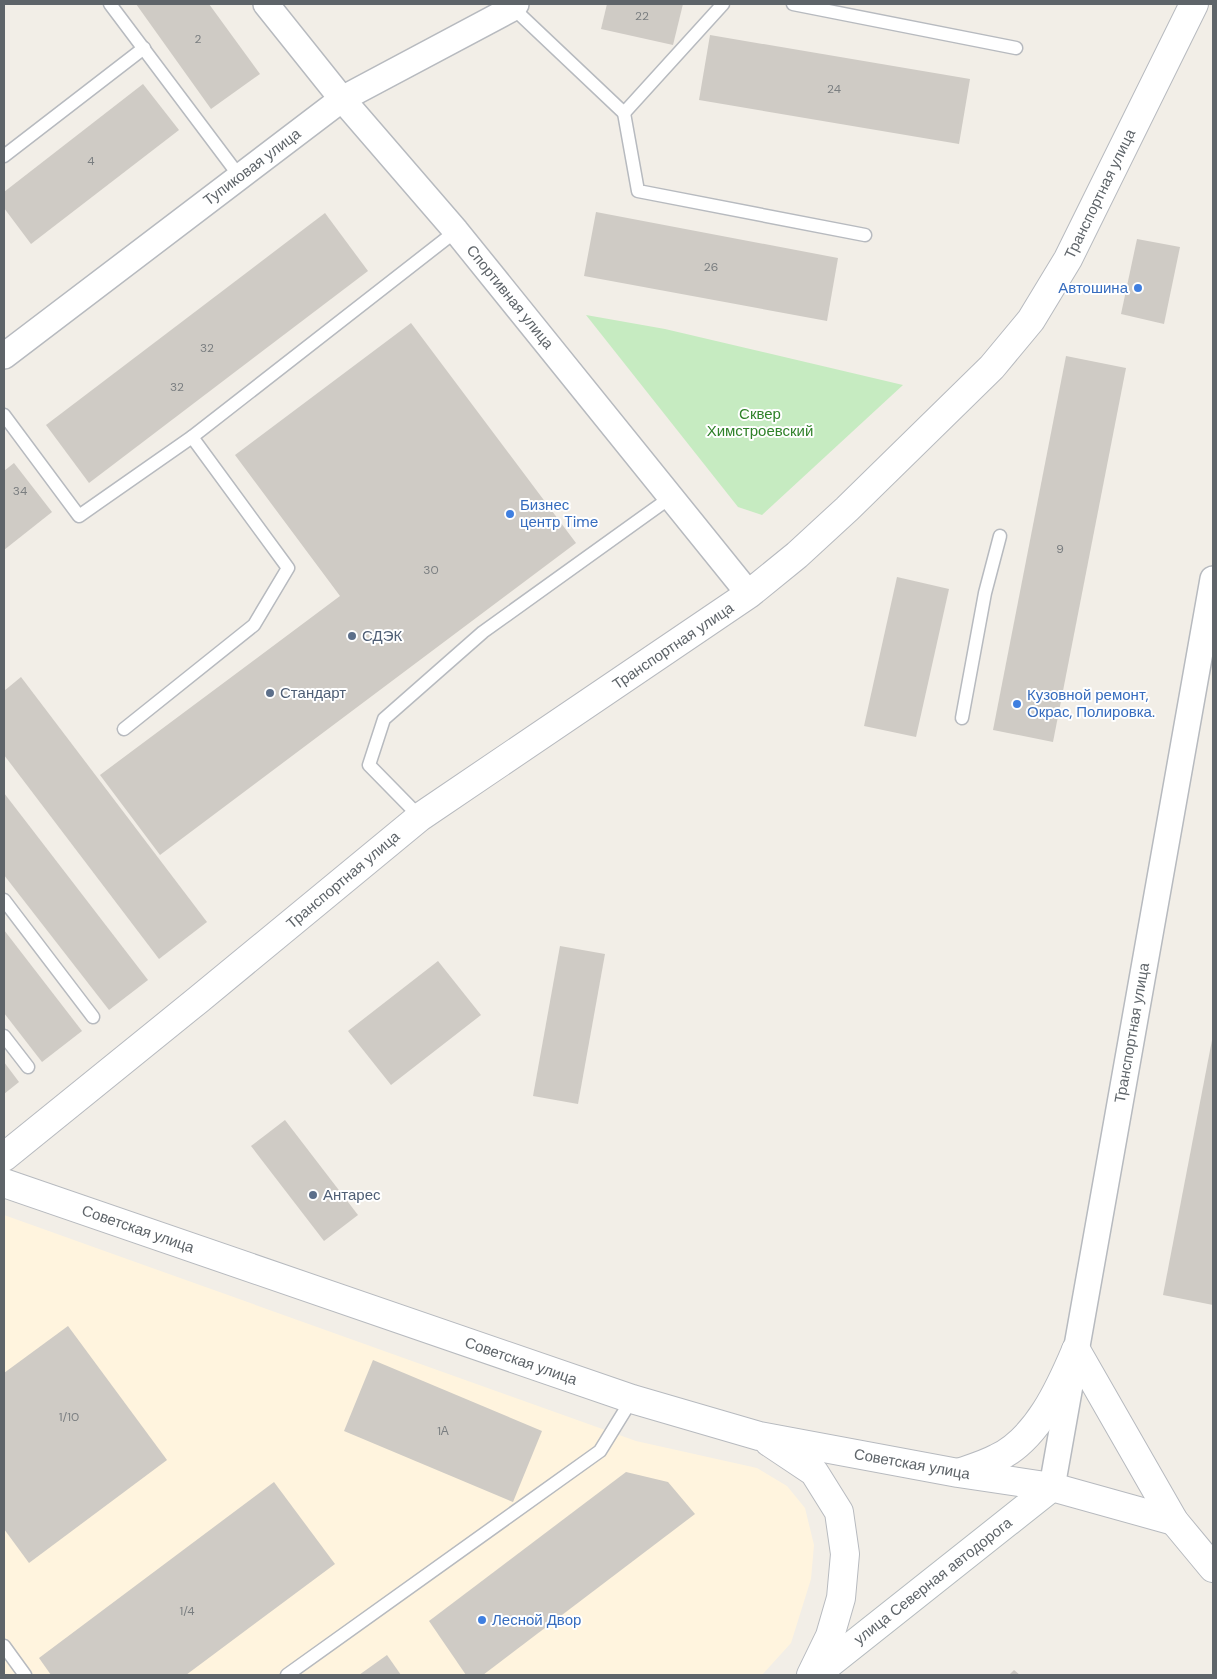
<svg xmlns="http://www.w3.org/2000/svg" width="1217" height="1679" viewBox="0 0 1217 1679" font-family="'DM Sans',sans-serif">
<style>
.commercial{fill:#fff4de}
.green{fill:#c6ebc1}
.building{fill:#cfcbc5}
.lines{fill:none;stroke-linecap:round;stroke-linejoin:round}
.service-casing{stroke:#b7babf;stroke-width:15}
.minor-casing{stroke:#b7babf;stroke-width:28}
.tertiary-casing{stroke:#b7babf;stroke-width:30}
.secondary-casing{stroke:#b5bbbf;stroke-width:30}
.service{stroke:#fff;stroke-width:12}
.minor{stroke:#fff;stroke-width:25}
.tertiary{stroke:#fff;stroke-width:28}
.secondary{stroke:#fff;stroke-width:28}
.shop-dot{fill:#3f7fe0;stroke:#fff;stroke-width:2}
.service-dot{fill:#5c6f8a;stroke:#fff;stroke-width:2}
.labels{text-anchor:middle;stroke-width:4;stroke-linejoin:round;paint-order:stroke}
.number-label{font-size:12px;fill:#7a7e80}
.street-label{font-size:15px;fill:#5e6469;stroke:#fff}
.shop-label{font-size:15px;fill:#366cbe;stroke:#fff;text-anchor:start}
.park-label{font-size:15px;fill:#30822a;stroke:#fff}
.service-label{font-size:15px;fill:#4e5e75;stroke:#fff;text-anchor:start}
</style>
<rect width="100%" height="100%" fill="#f2eee7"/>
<!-- commercial -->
<polygon class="commercial" points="4,1215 636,1441 757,1468 787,1486 805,1508 814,1545 811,1579 791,1643 762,1675 4,1675"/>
<!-- green -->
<polygon class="green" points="586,315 665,329 903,385 762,515 738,507"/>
<!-- building -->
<g class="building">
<polygon points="136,4 209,4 260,74 211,109"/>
<polygon points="607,4 683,4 673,45 601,29"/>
<polygon points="710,35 970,79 959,144 699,100"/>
<polygon points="143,84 179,130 31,244 4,208 4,192"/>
<polygon points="596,212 838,258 827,321 584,276"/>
<polygon points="325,213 368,271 89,483 46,425"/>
<polygon points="1137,239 1180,247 1164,324 1121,314"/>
<polygon points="411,323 576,543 160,855 100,775 340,596 235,455"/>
<polygon points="1066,356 1126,368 1053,742 993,730"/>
<polygon points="14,463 52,512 4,550 4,471"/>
<polygon points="897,577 949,589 916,737 864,726"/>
<polygon points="21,677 207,922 159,959 4,755 4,691"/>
<polygon points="4,793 148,980 109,1010 4,875"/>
<polygon points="4,930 82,1031 42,1062 4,1013"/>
<polygon points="560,946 605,954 578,1104 533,1096"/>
<polygon points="438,961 481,1015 391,1085 348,1031"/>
<polygon points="1212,1040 1213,1040 1213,1305 1163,1295"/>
<polygon points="4,1062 19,1082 4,1094"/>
<polygon points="285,1120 358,1215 324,1241 251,1146"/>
<polygon points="68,1326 167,1460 29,1563 4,1529 4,1373"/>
<polygon points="373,1360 542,1431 513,1502 344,1431"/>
<polygon points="626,1472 668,1482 695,1514 483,1675 466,1675 429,1621"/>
<polygon points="274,1482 335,1564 186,1675 51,1675 39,1658"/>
<polygon points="387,1655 401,1675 359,1675"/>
<polygon points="1014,1670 1020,1675 1009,1675"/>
</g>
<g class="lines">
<!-- service casing -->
<g class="service-casing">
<g id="service">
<polyline points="110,4 240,177"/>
<polyline points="793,4 1016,48"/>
<polyline points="513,8 624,113 723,4"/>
<polyline points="624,113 638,191 865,235"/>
<polyline points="4,156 144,48"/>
<polyline points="4,415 79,516 192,437"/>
<polyline points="962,718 985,593 1000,536"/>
<polyline points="124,729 254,625 288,568 192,437 456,231"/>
<polyline points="420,817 369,765 384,719 483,632 671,497"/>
<polyline points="4,900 93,1017"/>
<polyline points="4,1036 28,1067"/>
<polyline points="4,1646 25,1675"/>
<polyline points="287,1675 600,1451 632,1399"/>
</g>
</g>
<!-- minor casing -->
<g class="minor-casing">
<g id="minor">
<polyline points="266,4 342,99 456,231 749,594"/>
<polyline points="4,356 342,99 513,8 516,4"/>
<polyline points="1052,1487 1213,579"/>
</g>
</g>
<!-- tertiary casing -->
<g class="tertiary-casing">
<g id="tertiary">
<polyline points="4,1157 198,1000 420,817 749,594 797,555 847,509 992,367 1031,320 1068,259 1194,4"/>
<polyline points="4,1183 632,1399 759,1436 958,1473 1052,1487 1174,1521"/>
<polyline points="1076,1350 1174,1521 1213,1568"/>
<polyline points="769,1442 814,1472 839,1512 845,1554 841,1598 830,1636 811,1675"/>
<path d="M961,1472C973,1468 986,1464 997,1458C1037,1439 1060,1388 1076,1350"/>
</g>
</g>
<!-- secondary casing -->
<g class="secondary-casing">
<polyline id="secondary" points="815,1675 1052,1487"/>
</g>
<!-- service -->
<use href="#service" class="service"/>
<!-- minor -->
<use href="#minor" class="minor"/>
<!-- tertiary -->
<use href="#tertiary" class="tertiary"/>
<!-- secondary -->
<use href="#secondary" class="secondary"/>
</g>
<!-- markers -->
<g class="shop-dot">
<circle cx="1138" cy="288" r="5"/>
<circle cx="510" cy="514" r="5"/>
<circle cx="1017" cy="704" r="5"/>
<circle cx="482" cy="1620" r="5"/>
</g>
<g class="service-dot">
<circle cx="352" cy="636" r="5"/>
<circle cx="270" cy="693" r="5"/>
<circle cx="313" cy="1195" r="5"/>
</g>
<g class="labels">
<!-- number labels -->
<g class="number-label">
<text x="642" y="20">22</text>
<text x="198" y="43">2</text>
<text x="834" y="93">24</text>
<text x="91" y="165">4</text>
<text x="711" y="271">26</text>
<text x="207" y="352">32</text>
<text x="177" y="391">32</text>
<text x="20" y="495">34</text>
<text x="1060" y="553">9</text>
<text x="431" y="574">30</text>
<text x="69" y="1421">1/10</text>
<text x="443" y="1435">1А</text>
<text x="187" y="1615">1/4</text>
</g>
<!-- street labels -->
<g class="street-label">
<text transform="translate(252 167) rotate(-37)" y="5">Тупиковая улица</text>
<text transform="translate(1100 194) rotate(-64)" y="5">Транспортная улица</text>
<text transform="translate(510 297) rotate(51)" y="5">Спортивная улица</text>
<text transform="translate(673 646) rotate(-34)" y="5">Транспортная улица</text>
<text transform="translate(343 880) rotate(-40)" y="5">Транспортная улица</text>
<text transform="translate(1132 1033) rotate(-80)" y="5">Транспортная улица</text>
<text transform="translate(138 1229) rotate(19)" y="5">Советская улица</text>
<text transform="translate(521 1361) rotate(19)" y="5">Советская улица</text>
<text transform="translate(912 1464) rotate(10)" y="5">Советская улица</text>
<text transform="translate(933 1581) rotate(-38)" y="5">улица Северная автодорога</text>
</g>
<!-- shop labels -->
<g class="shop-label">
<text x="1128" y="293" text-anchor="end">Автошина</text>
<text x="520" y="510">Бизнес<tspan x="520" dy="17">центр Time</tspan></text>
<text x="1027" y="700">Кузовной ремонт,<tspan x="1027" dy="17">Окрас, Полировка.</tspan></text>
<text x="492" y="1625">Лесной Двор</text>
</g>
<!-- park labels -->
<g class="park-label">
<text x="760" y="419">Сквер<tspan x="760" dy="17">Химстроевский</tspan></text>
</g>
<!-- service labels -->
<g class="service-label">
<text x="362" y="641">СДЭК</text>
<text x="280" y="698">Стандарт</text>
<text x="323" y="1200">Антарес</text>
</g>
</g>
<!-- border -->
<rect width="1217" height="1679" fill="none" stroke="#5e6469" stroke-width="10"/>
</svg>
